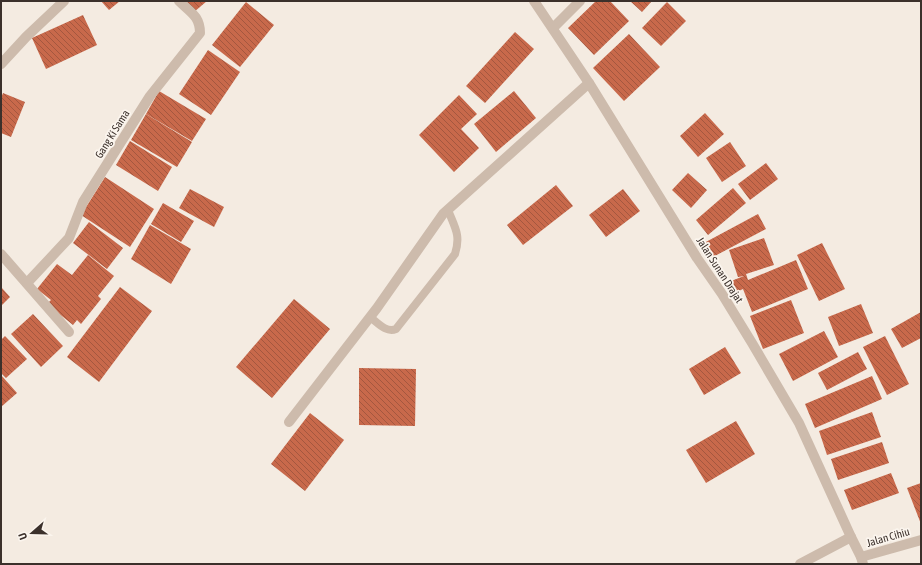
<svg xmlns="http://www.w3.org/2000/svg" width="922" height="565" viewBox="0 0 922 565" font-family="'Asap Condensed',sans-serif">
<style>
.building{fill:url(#building-back-hatch)}
.lines{fill:none;stroke-linecap:round;stroke-linejoin:round}
.service{stroke:#cdbbac;stroke-width:8}
.minor{stroke:#cdbbac;stroke-width:10}
.labels{text-anchor:middle;stroke-width:3.5;stroke-linejoin:round;paint-order:stroke}
.street-label{font-size:11px;fill:#3b302b;stroke:#fbf5ee}
</style>
<defs>
<pattern id="building-back-hatch" width="6" height="6" patternUnits="userSpaceOnUse"><rect width="6" height="6" fill="#c8694b"/><path d="M-1 5l2 2M0 0l6 6M5-1l2 2" fill="none" stroke="#a4573f"/></pattern>
</defs>
<rect width="100%" height="100%" fill="#f4ebe1"/>
<!-- building -->
<g class="building">
<polygon points="101,1 120,1 109,10"/>
<polygon points="185,1 207,1 194,12"/>
<polygon points="596,1 610,1 629,21 594,55 568,28"/>
<polygon points="630,1 652,1 642,12"/>
<polygon points="246,2 274,25 240,67 212,45"/>
<polygon points="667,2 686,21 661,46 642,28"/>
<polygon points="83,15 97,45 46,69 32,38"/>
<polygon points="515,32 534,49 485,103 466,86"/>
<polygon points="629,34 660,67 624,101 593,68"/>
<polygon points="208,50 240,72 211,115 179,94"/>
<polygon points="159,91 206,119 192,141 146,114"/>
<polygon points="514,91 536,118 496,152 474,124"/>
<polygon points="3,93 25,102 11,137 1,133 1,98"/>
<polygon points="459,95 477,114 461,129 479,148 454,172 419,135"/>
<polygon points="705,113 724,134 698,157 680,136"/>
<polygon points="146,114 192,142 177,167 131,140"/>
<polygon points="130,141 172,167 158,191 116,165"/>
<polygon points="730,142 746,166 722,182 706,158"/>
<polygon points="766,163 778,179 750,200 738,184"/>
<polygon points="688,173 707,190 691,208 672,190"/>
<polygon points="105,177 154,209 130,247 81,215"/>
<polygon points="556,185 573,206 523,245 507,225"/>
<polygon points="733,188 746,203 708,235 696,220"/>
<polygon points="190,189 224,207 214,227 179,208"/>
<polygon points="623,189 640,211 606,237 589,215"/>
<polygon points="163,203 194,221 181,242 151,224"/>
<polygon points="758,214 766,229 711,258 704,243"/>
<polygon points="89,222 123,248 107,269 73,243"/>
<polygon points="150,225 191,249 171,284 131,259"/>
<polygon points="764,238 774,265 746,274 748,280 796,260 808,289 752,312 743,289 730,295 726,283 744,276 738,277 729,250"/>
<polygon points="822,243 845,289 819,301 797,255"/>
<polygon points="88,255 114,276 98,296 101,299 81,324 77,320 73,325 47,304 51,300 37,289 57,264 72,275"/>
<polygon points="1,287 10,297 1,306"/>
<polygon points="120,287 152,311 99,382 67,357"/>
<polygon points="294,299 330,329 272,398 236,367"/>
<polygon points="791,300 804,333 763,349 750,316"/>
<polygon points="861,304 873,333 839,346 828,317"/>
<polygon points="921,312 921,338 902,348 891,329"/>
<polygon points="33,314 63,346 41,367 11,334"/>
<polygon points="824,331 838,357 793,381 779,354"/>
<polygon points="5,336 27,359 6,378 1,373 1,340"/>
<polygon points="885,336 909,384 887,395 863,347"/>
<polygon points="725,347 741,373 704,395 689,369"/>
<polygon points="858,352 867,369 827,390 818,373"/>
<polygon points="359,368 416,369 415,426 359,425"/>
<polygon points="1,375 17,393 1,407"/>
<polygon points="872,376 882,399 815,428 805,404"/>
<polygon points="872,412 881,437 827,455 819,431"/>
<polygon points="310,413 344,440 305,491 271,464"/>
<polygon points="736,421 755,454 706,483 686,450"/>
<polygon points="882,442 889,463 838,480 831,459"/>
<polygon points="891,473 899,493 852,510 844,490"/>
<polygon points="921,483 921,524 907,488"/>
</g>
<g class="lines">
<!-- service -->
<path class="service" d="M370,317C378,323 386,333 396,329L455,254C461,235 455,228 448,210"/>
<!-- minor -->
<g class="minor">
<polyline points="534,1 589,83 697,258 722,294 752,343 799,423 851,537 861,557 863,564"/>
<polyline points="553,28 580,1"/>
<polyline points="1,64 26,37 64,1"/>
<polyline points="1,254 69,332"/>
<path d="M27,283L69,238L83,202L150,96L200,33C200,16 190,12 179,1"/>
<polyline points="289,422 377,308 443,214 589,83"/>
<polyline points="861,557 921,540"/>
<polyline points="800,564 851,537"/>
</g>
</g>
<g class="labels">
<!-- street labels -->
<g class="street-label">
<text transform="translate(112 134) rotate(-58)" y="4">Gang Ki Sama</text>
<text transform="translate(720 270) rotate(57)" y="4">Jalan Sunan Drajat</text>
<text transform="translate(888 537) rotate(-16)" y="4">Jalan Cihiu</text>
</g>
</g>
<!-- border -->
<rect width="922" height="565" fill="none" stroke="#3b302b" stroke-width="4"/>
<!-- north arrow -->
<g transform="translate(32 533) rotate(250)" stroke="#fbf5ee" stroke-width="3" paint-order="stroke">
<path d="M0-3L7 15L0 10L-7 15Z" fill="#3b302b"/>
<text y="-6" font-size="11" font-weight="bold" text-anchor="middle" fill="#3b302b">U</text>
</g>
</svg>
